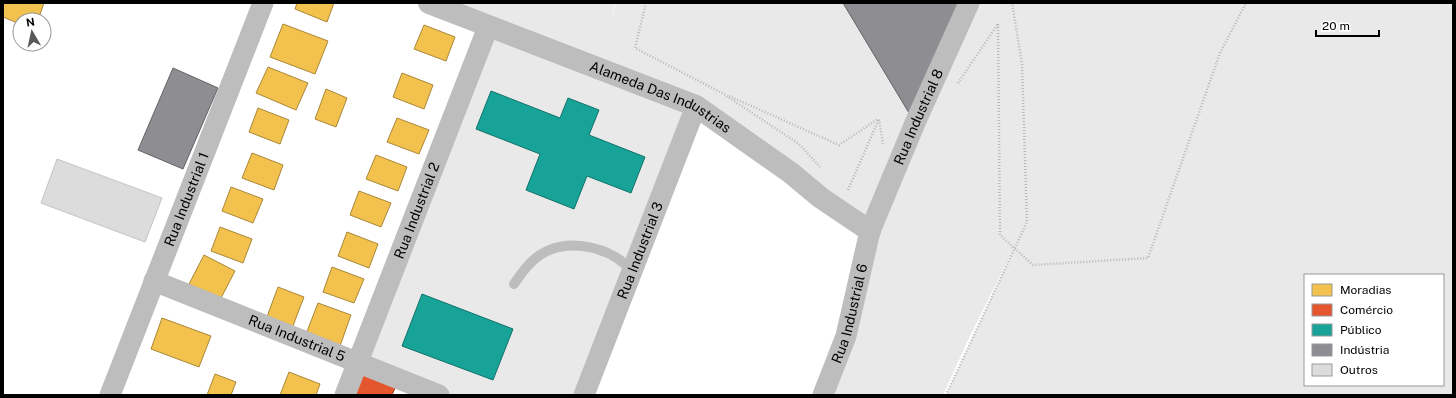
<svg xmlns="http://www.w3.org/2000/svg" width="1456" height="398" viewBox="0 0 1456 398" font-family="'Public Sans',sans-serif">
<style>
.green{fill:#e9e9e9;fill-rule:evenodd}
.homes{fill:#f2c14e;stroke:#a98737}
.shops{fill:#e4572e;stroke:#a03d20}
.public{fill:#17a398;stroke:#10726a}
.industry{fill:#8d8d92;stroke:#636366}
.building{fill:#dcdcdc;stroke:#c4c4c4}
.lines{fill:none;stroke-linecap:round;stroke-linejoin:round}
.path{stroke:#b8b8b8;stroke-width:2.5;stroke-dasharray:1 2;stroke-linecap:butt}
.service{stroke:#bdbdbd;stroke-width:10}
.minor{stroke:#bdbdbd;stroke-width:21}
.tertiary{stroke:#bdbdbd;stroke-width:22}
.labels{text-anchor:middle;stroke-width:4;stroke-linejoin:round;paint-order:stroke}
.street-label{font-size:14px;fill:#000;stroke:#fff}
</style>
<rect width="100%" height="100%" fill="#fff"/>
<!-- green -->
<path class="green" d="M429,3H615L611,18L616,3H843L915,122L969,3H1453V395H946L1017,242L969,338L943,395H823L870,231L697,107L584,395H439L358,363L488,27ZM1305,275H1443V385H1305Z"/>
<!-- homes -->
<g class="homes">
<polygon points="3,3 44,3 38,20 20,20 20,24 3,17"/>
<polygon points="297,3 334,3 327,22 295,9"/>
<polygon points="283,24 328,41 315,74 270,57"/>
<polygon points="424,25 455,37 446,61 414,49"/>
<polygon points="268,67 308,83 296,110 256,93"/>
<polygon points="402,73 433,85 424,109 393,97"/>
<polygon points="326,89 347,98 336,127 315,119"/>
<polygon points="258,108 289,120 280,144 249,132"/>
<polygon points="397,118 429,130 419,154 387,142"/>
<polygon points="252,153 283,165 274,190 242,178"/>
<polygon points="376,155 407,167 398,191 366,179"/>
<polygon points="231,187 263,199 253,223 222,211"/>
<polygon points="359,191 391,203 381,227 350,215"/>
<polygon points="220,227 252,239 243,263 211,251"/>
<polygon points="347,232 378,244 369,268 338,256"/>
<polygon points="204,255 235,271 220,300 189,284"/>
<polygon points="332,267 364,279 354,303 323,292"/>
<polygon points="278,287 304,297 291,331 265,322"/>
<polygon points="318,303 351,315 340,346 306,334"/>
<polygon points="162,318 211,336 199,367 151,349"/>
<polygon points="289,372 320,384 316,395 280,395"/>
<polygon points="215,374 236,382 231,395 207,395"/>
</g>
<!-- shops -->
<polygon class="shops" points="358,363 399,379 392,395 345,395"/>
<!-- public -->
<g class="public">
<polygon points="491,91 560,118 568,98 599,110 589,135 645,157 631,193 587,176 574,209 526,190 540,154 476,129"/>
<polygon points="422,294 513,329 493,380 402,346"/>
</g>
<!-- industry -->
<g class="industry">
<polygon points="843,3 969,3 915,123"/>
<polygon points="173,68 218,88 183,169 138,150"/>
</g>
<!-- building -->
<polygon class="building" points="57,159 162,198 145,242 41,203"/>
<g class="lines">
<!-- path -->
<g class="path">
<polyline points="646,3 635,48 722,93 799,144 820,167"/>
<polyline points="998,24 1000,235 1033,265 1148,258 1220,53 1246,3"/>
<polyline points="958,83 998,24"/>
<polyline points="729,96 839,145 878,119"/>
<polyline points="848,190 879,119 883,144"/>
<polyline points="946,395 1027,222 1022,64 1012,3"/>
</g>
<!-- service -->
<path class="service" d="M514,284C523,271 532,258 547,251C574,239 614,248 632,272"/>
<!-- minor -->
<g class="minor">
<path id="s1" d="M154,281L439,395"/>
<path id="s2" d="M110,395L263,3"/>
<path id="s3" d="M345,395L488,27"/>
<path id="s4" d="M584,395L696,106"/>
<path id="s5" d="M823,395L846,336L870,231L915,123L969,3"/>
</g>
<!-- tertiary -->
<path class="tertiary" id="s6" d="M429,3L696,106L791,173L821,198L870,231"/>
</g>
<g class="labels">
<!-- street labels -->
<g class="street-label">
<text dy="5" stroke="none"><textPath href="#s6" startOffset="250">Alameda Das Industrias</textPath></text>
<text dy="5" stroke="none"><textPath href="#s5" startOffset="295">Rua Industrial 8</textPath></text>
<text dy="5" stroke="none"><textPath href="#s2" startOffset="210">Rua Industrial 1</textPath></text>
<text dy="5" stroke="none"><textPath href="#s3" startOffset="198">Rua Industrial 2</textPath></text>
<text dy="5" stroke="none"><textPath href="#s4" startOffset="155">Rua Industrial 3</textPath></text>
<text dy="5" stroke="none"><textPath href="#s5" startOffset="86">Rua Industrial 6</textPath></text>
<text dy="5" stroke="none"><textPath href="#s1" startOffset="154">Rua Industrial 5</textPath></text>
</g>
</g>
<!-- border -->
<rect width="1456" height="398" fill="none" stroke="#000000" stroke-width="8"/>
<!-- legend -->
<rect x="1304" y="274" width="140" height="112" fill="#ffffff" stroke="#999999"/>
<rect x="1312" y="284" width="20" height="12" fill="#f2c14e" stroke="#999999"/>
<text x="1340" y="294" font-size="12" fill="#000000">Moradias</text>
<rect x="1312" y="304" width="20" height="12" fill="#e4572e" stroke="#999999"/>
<text x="1340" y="314" font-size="12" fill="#000000">Comércio</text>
<rect x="1312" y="324" width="20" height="12" fill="#17a398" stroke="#999999"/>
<text x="1340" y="334" font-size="12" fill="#000000">Público</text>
<rect x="1312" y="344" width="20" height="12" fill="#8d8d92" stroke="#999999"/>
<text x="1340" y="354" font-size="12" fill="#000000">Indústria</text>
<rect x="1312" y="364" width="20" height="12" fill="#dcdcdc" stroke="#999999"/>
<text x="1340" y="374" font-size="12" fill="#000000">Outros</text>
<!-- north arrow -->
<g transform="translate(32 32) rotate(351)"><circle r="19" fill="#ffffff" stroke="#999999"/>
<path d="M0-3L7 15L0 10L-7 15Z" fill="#595959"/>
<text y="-6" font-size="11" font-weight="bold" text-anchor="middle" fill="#000000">N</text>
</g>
<!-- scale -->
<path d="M1316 30v6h63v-6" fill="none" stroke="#000000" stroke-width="2"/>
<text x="1322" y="30" font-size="12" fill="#000000" stroke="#ffffff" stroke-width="3" paint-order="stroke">20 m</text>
</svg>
